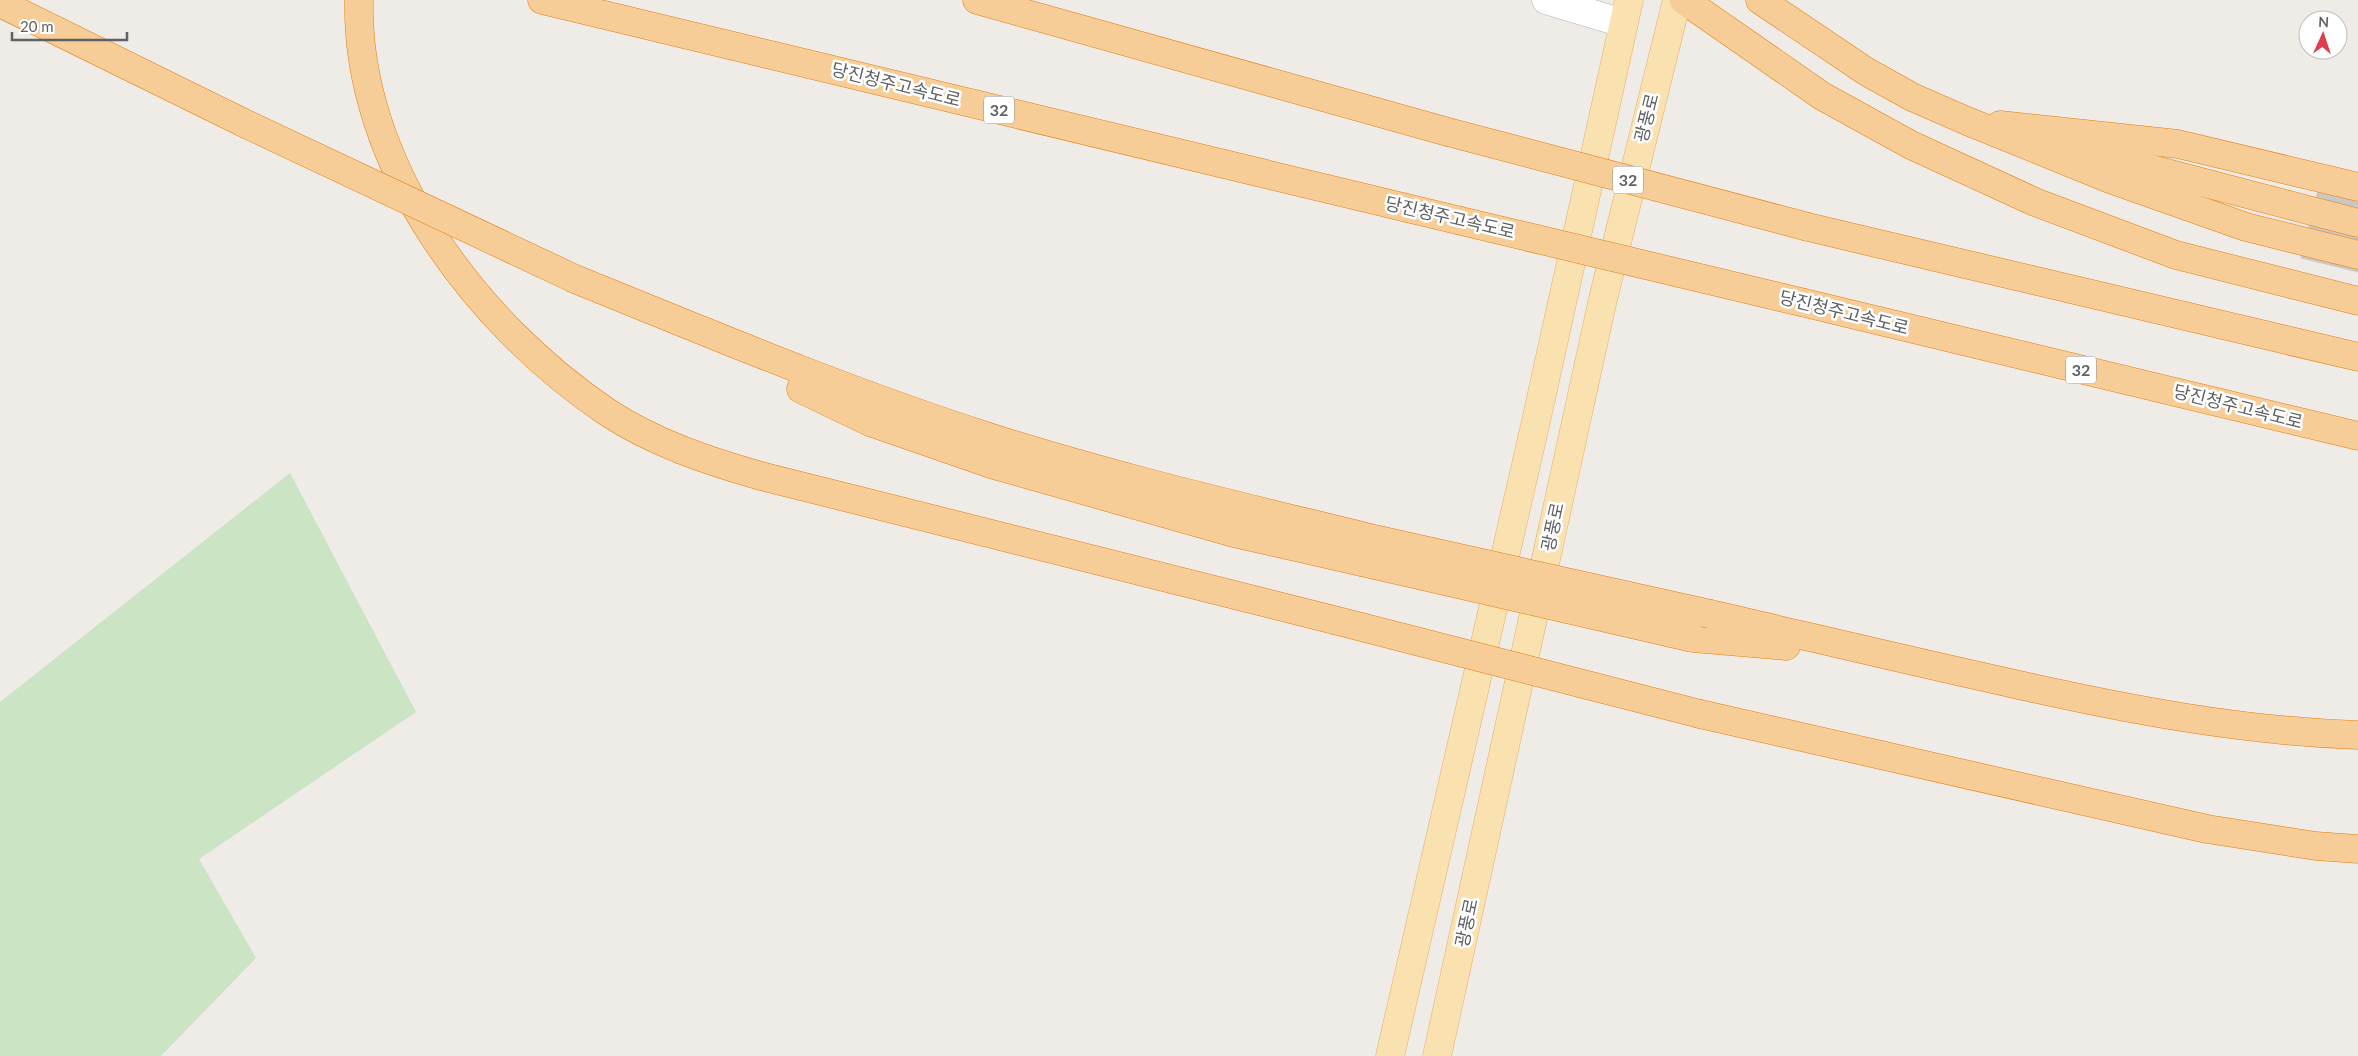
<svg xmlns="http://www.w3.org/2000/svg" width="2358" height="1056" viewBox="0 0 2358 1056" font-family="Lato,'Noto Sans KR',sans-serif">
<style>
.green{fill:#cae4c4}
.building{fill:#cac6c2;stroke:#d3ccc5}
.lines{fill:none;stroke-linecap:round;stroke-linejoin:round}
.minor-casing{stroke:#b1b4b7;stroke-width:29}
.major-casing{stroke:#e8ad65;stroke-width:29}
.highway-casing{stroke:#e57e0f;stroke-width:29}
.minor{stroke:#fff;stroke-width:28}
.major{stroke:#fae1b0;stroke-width:28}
.highway{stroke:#f6cd96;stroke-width:28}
.highway-bridge-casing{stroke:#e57e0f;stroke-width:29;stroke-linecap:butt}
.highway-bridge{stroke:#f6cd96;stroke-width:28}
.labels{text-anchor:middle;stroke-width:5;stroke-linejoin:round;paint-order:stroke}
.shield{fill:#fff;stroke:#8e9193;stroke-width:1}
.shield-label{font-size:16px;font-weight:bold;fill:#5e6265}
.street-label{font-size:18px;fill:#5e6265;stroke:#fff}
</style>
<rect width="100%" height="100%" fill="#efebe6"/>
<!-- green -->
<polygon class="green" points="290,473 416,712 199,859 256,958 161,1056 0,1056 0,702"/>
<!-- building -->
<polygon class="building" points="2319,186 2358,197 2358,272 2301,258"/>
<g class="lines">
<!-- minor casing -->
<g class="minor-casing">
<polyline id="minor" points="1546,0 1623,23"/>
</g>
<!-- major casing -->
<g class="major-casing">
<g id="major">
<polyline points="1390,1056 1534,430 1629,0"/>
<polyline points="1437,1056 1603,299 1677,0"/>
</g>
</g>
<!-- highway casing -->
<g class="highway-casing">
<g id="highway">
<path d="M359,0C355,164 476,324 607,412C654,443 708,461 761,476L1334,620"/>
<polyline points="542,0 1457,220"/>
<polyline points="977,0 1448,132"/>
<polyline points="1684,0 1822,96 1911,145 2035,202 2176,255 2358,301"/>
<polyline points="1760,0 1867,72 1912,97 1967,121 2110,179 2246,227 2358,255"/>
<polyline points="0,3 246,124"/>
<polyline points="2000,125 2178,144 2358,187"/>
<polyline points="2079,150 2358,223"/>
<polyline points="1808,227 2358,357"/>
<path d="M575,279C711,334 846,391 986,436C1113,477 1244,507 1374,539"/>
<polyline points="1805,303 2358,436"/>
<polyline points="801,389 870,422 994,465 1234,533 1362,562"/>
<path d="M1710,614C1810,637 1910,661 2010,683C2125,709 2240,731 2358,735"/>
<polyline points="1693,638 1786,646"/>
<polyline points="1700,714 2207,829 2316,846 2358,849"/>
</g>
</g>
<!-- minor -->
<use href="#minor" class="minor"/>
<!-- major -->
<use href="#major" class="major"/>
<!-- highway -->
<use href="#highway" class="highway"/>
<!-- highway-bridge casing -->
<g class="highway-bridge-casing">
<g id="highway-bridge">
<polyline points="246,124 575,279"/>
<polyline points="1448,132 1808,227"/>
<polyline points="1457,220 1805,303"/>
<polyline points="1374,539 1710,614"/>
<polyline points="1362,562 1693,638"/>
<polyline points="1334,620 1700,714"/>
</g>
</g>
<!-- highway-bridge -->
<use href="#highway-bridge" class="highway-bridge"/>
</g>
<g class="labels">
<!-- shield labels -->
<g class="shield">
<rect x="984" y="96.5" width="30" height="27" rx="4"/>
<rect x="1613" y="166.5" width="30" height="27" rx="4"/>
<rect x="2066" y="356.5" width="30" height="27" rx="4"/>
</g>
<g class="shield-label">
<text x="999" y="116">32</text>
<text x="1628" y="186">32</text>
<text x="2081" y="376">32</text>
</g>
<!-- street labels -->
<g class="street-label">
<text transform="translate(896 85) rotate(14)" y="6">당진청주고속도로</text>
<text transform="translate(1647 118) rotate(-76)" y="6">광풍로</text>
<text transform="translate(1450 218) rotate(13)" y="6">당진청주고속도로</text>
<text transform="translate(1844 313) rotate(14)" y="6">당진청주고속도로</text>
<text transform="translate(2238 407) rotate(14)" y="6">당진청주고속도로</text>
<text transform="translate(1553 527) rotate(-78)" y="6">광풍로</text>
<text transform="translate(1467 923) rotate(-78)" y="6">광풍로</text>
</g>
</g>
<!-- north arrow -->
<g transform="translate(2323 35) rotate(3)"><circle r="24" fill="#ffffff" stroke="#bfc0c1"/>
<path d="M0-4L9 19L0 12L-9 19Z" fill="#de3d4c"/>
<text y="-8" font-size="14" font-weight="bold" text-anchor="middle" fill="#5e6265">N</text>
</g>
<!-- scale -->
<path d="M12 32v8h115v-8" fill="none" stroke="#5e6265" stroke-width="2.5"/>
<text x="20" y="32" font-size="15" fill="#5e6265" stroke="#ffffff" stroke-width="4" paint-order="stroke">20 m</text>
</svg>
